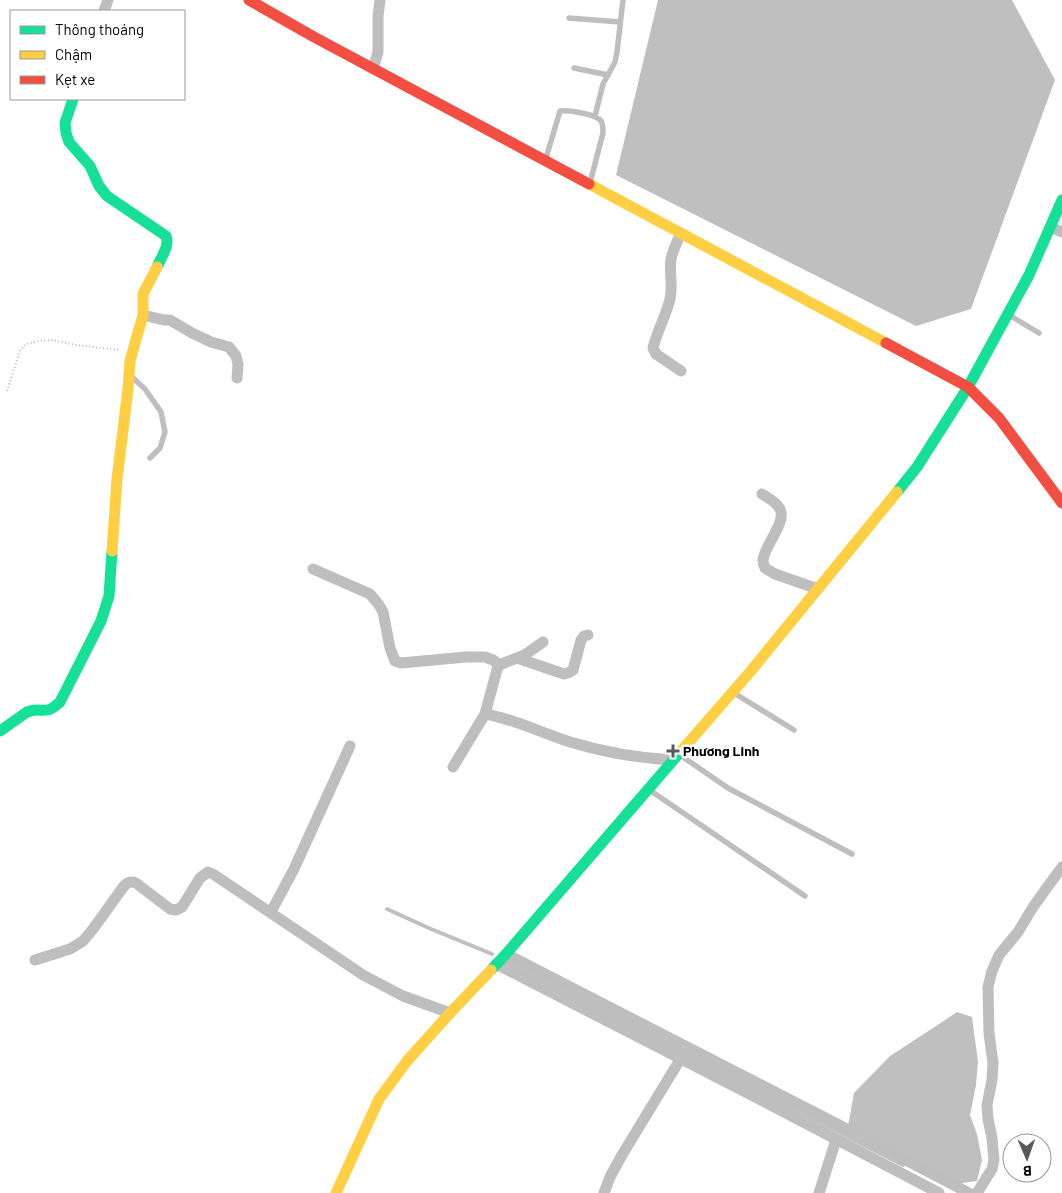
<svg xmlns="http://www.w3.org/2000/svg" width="1062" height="1193" viewBox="0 0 1062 1193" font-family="Barlow,sans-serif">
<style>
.water{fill:#bfbfbf}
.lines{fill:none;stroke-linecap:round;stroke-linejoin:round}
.stream{stroke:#bfbfbf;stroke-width:4}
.path{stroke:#b9b9b9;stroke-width:2;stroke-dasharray:1 2.5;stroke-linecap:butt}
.lane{stroke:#bebebe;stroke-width:5.5}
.street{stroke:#bebebe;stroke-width:11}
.fast{stroke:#16e098;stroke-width:11}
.slow{stroke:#ffcf43;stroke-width:11}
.jam{stroke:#f24e42;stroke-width:11}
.poi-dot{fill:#595959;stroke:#fff;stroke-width:2}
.labels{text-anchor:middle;stroke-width:5;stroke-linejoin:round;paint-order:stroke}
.poi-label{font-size:14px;font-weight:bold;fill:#000;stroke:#fff;text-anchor:start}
</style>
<rect width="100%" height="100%" fill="#fff"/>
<!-- water -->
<g class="water">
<polygon points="658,0 1012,0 1055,80 971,309 916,326 616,175"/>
<polygon points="957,1012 972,1017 978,1062 976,1085 970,1115 977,1134 982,1160 977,1181 955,1184 848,1126 854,1093 890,1056 933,1028"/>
</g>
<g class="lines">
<!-- stream -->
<g class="stream">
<polyline points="387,909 431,929 492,954"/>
<polyline points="506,962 903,1165"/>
</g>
<!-- path -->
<polyline class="path" points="7,391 20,351 26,344 39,341 51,340 76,345 120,350"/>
<!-- lane -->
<g class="lane">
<polyline points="569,18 620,22"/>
<polyline points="574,68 608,75"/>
<polyline points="595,116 603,84 615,62 617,52 623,0"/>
<path d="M546,158L560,111C568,110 596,114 601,121C603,124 603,129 603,133L590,183"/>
<polyline points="1009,315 1039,333"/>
<polyline points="132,377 145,389 161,412 165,432 160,448 150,458"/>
<polyline points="734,693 794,730"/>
<polyline points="680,755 728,788 852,854"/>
<polyline points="648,789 805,896"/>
</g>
<!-- street -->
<g class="street">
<polyline points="104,11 108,0"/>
<polyline points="373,69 378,52 378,16 380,0"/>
<polyline points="1050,227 1062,232"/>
<path d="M681,233C677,242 673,250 671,259C669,273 673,286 670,299C666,316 657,331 653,348L656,354L681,371"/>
<polyline points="143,315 164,320 170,320 192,333 211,342 229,347 236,356 238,364 237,378"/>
<path d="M762,494C768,498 777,502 780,509C787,522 764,546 763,560C763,563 764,566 765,568L775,574L818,589"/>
<polyline points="313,569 370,594 379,605 383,612 390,648 395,661 401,663 466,657 485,657 493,660 497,663 498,666 485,714 453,767"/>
<polyline points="517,658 526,654 543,642"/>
<polyline points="498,666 504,663 517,658 564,674 568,673 573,670 581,640 584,636 588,635"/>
<path d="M485,714C514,719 542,733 570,742C603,752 638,758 673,760"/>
<polyline points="271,912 294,869 350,746"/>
<polyline points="506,954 839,1125 969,1193"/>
<path d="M35,960L70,949L83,941L93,929L124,886C128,882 131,881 136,883L170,909L176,910L182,907L200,878L208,872L213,874L363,975L403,996L450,1013"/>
<polyline points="496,964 736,1087 939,1193"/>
<polyline points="604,1193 610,1177 622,1155 681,1058"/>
<polyline points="819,1193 836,1140"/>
<polyline points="977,1193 992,1169 994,1160 992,1138 988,1119 987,1105 992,1080 993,1063 989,1033 988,987 992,971 999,955 1018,932 1033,907 1062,867"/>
</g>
<!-- fast -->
<g class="fast">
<path d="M73,99L65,123L66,133L69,142L90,166L99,186L107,196L166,236C170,246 161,257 157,267"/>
<polyline points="897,492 917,467 968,387 1029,275 1062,200"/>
<path d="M0,731L27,712C43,706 44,717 60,702L101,621L109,596L112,551"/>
<polyline points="491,970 506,954 682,750"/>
</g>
<!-- slow -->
<g class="slow">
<polyline points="589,184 886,343"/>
<polyline points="112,551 117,479 128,389 130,361 143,315 143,294 157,267"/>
<polyline points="682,750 750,672 897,492"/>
<polyline points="336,1193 379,1099 407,1061 450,1013 491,970"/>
</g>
<!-- jam -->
<g class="jam">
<polyline points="249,0 314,37 589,184"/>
<polyline points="886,343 968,387 999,418 1062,503"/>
</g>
</g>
<!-- markers -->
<path class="poi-dot" d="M670.5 743.5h5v5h5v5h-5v5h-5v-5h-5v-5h5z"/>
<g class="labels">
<!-- poi labels -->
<g class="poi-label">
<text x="683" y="756">Phương Linh</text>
</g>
</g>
<!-- legend -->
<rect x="10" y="10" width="175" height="90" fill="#ffffff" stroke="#999999"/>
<rect x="20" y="26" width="25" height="8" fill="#16e098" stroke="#999999"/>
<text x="55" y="35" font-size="15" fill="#000000">Thông thoáng</text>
<rect x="20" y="51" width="25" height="8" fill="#ffcf43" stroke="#999999"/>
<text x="55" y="60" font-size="15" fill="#000000">Chậm</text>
<rect x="20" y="76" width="25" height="8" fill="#f24e42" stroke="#999999"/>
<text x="55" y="85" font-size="15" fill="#000000">Kẹt xe</text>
<!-- north arrow -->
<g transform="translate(1027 1158) rotate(178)"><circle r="24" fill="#ffffff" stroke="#999999"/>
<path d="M0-4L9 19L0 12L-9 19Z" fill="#595959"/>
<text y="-8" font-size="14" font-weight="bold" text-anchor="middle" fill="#000000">B</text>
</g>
</svg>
